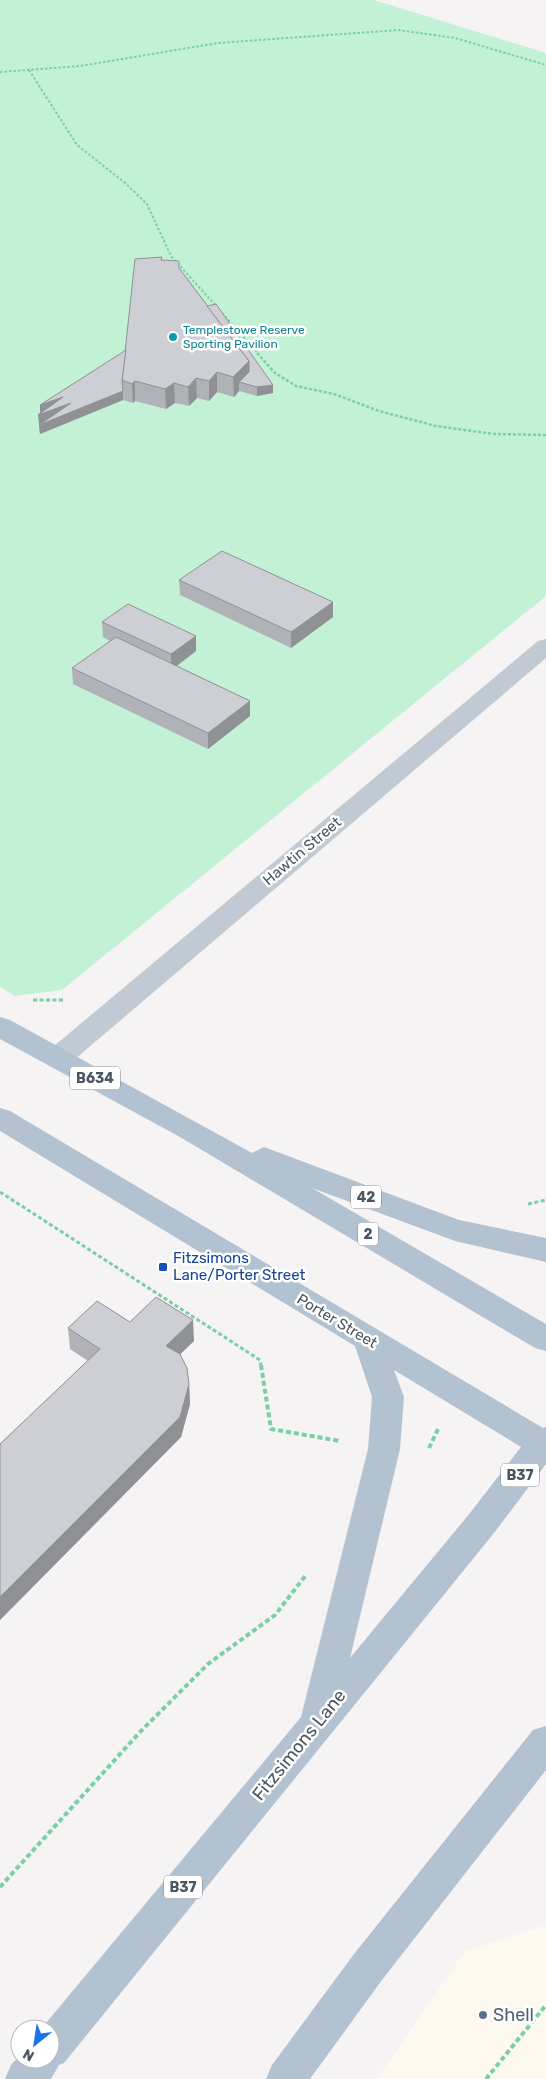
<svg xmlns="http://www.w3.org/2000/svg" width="546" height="2079" viewBox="0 0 546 2079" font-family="Rubik,sans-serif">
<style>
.commercial{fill:#fdf9ef}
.green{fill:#c3f1d5}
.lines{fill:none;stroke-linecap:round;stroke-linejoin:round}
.path-far3{stroke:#7ad0a6;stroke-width:2;stroke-dasharray:2.5 2;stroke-linecap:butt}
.path-far2{stroke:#7ad0a6;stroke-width:2.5;stroke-dasharray:3 2;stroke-linecap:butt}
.path-far1{stroke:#7ad0a6;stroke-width:3;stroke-dasharray:4 2.5;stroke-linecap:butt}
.path{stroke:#7ad0a6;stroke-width:4;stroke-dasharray:5 3;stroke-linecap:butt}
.street{fill:#c1cad2;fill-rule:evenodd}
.primary{fill:#b3c2d1;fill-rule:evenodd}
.wall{fill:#b0b2b7}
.shaded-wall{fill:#909195}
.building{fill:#cdcfd5;stroke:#909195}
.culture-dot{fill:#0f9aa8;stroke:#fff;stroke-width:2}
.transit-dot{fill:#1a4fb4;stroke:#fff;stroke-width:2}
.service-dot{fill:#5c6f8a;stroke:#fff;stroke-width:2}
.labels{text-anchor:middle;stroke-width:5;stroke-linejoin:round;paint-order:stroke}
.far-culture-label{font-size:12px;fill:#0d838f;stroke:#fff;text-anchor:start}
.shield{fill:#fff;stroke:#808990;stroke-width:1}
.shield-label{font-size:14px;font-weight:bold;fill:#4a5661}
.street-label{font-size:15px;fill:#4a5661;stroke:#fff}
.transit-label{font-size:15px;fill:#164399;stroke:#fff;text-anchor:start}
.near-street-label{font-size:18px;fill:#4a5661;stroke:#fff}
.near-service-label{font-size:18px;fill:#4e5e75;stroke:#fff;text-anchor:start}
</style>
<rect width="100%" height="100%" fill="#f5f3f3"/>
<!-- commercial -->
<polygon class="commercial" points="546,1925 546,2079 377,2079 465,1951"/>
<!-- green -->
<polygon class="green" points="0,0 374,0 546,53 546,596 62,990 15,996 0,987"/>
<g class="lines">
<!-- path-far3 -->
<g class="path-far3">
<polyline points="29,70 77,145 124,182 147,204 171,256 216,306"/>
<polyline points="0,72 80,66 218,43 398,30 455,38 546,65"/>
<polyline points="222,313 259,354"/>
</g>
<!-- path-far2 -->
<polyline class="path-far2" points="257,353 275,373 296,386 334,394 379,411 436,426 494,434 546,435"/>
<!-- path-far1 -->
<g class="path-far1">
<polyline points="33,1000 65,1000"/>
<polyline points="0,1192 260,1360 261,1366"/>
<polyline points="528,1204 546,1200"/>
</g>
<!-- path -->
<g class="path">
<polyline points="261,1365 271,1429 340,1441"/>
<polyline points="429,1448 438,1429"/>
<polyline points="0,1887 140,1732 208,1664 275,1615 306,1575"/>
<polyline points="486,2079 546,2005"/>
</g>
<!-- street -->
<polygon class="street" points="546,639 546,658 68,1065 58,1068 48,1065 44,1058 48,1051 538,641"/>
<!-- primary -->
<g class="primary">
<polygon points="0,1017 10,1020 252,1153 264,1147 459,1220 546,1238 546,1262 455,1241 312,1188 546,1324 546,1351 535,1348 180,1137 0,1039"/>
<path d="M0,1108L10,1111L543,1428L546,1427V1464L494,1533L64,2063L59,2065L51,2079H5L11,2065L20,2055V2059H50V2029H41L301,1717L368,1449L372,1397L355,1346L0,1131ZM394,1370L521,1447L470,1513L350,1658L400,1449L404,1397Z"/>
<polygon points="546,1726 546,1770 382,1980 310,2079 266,2079 272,2065 354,1954 533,1730"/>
</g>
</g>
<!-- wall -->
<g class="wall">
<polygon points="162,257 162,261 180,269 273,393 257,396 239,391 234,397 217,392 209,401 197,398 189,406 175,403 166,409 135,401 133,403 123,400 40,434 39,425 44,422 39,424 40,413 40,405 126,350"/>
<polygon points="179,580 333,602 333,617 291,648 180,595"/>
<polygon points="102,622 196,636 196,651 177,666 250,701 250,716 208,749 73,684 72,668 110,641 103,637"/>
<polygon points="130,1322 194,1341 180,1354 189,1384 190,1404 181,1437 0,1620 0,1444 88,1361 70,1349 68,1328"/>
</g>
<!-- shaded-wall -->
<g class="shaded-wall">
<polygon points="249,361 249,381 239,382 239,391 234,397 233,377"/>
<polygon points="217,372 217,392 209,401 209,381"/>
<polygon points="196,378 197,398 189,406 188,387"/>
<polygon points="135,381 135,401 133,403 132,384"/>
<polygon points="174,383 175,403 166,409 165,389"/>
<polygon points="273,385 273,393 257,396 257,387"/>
<polygon points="123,391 123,400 40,434 39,425"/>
<polygon points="63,397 71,403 71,411 39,424 38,415 40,413 40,405"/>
<polygon points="333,602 333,617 291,648 291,632"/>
<polygon points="196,636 196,651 171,670 171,654"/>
<polygon points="250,701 250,716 208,749 208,733"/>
<polygon points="193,1320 194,1341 167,1367 166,1346"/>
<polygon points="189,1384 190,1404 181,1437 0,1620 0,1597"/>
</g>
<!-- building -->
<g class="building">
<polygon points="162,257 161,260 179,261 179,268 249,361 233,377 217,372 209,381 196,378 188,387 174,383 165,389 135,381 132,384 122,380 135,259"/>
<polygon points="216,304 273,385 257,387 239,382 249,372 249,361 207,306"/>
<polygon points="126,350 122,380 123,391 39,425 71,403 38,415 63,397 40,405"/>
<polygon points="222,551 333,602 291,632 179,580"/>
<polygon points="128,604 196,636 171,654 102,622"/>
<polygon points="116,637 250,701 208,733 72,668"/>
<polygon points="156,1297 193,1320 166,1346 180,1354 187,1368 189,1384 180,1417 0,1597 0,1444 100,1349 68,1328 97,1301 130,1322"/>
</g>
<!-- markers -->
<circle class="culture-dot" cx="173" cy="337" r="5"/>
<rect class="transit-dot" x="158" y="1262" width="10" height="10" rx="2.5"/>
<circle class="service-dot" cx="483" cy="2015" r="5"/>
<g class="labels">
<!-- far-culture labels -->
<g class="far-culture-label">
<text x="183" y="334">Templestowe Reserve<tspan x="183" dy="14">Sporting Pavilion</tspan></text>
</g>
<!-- shield labels -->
<g class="shield">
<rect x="70" y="1066.5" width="50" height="23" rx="4"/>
<rect x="351" y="1185.5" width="30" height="23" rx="4"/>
<rect x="358" y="1222.5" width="20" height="23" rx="4"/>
<rect x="501" y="1463.5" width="38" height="23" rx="4"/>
<rect x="164" y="1875.5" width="38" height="23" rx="4"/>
</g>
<g class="shield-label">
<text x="95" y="1083">B634</text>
<text x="366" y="1202">42</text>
<text x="368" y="1239">2</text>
<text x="520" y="1480">B37</text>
<text x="183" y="1892">B37</text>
</g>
<!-- street labels -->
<g class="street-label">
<text transform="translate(302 851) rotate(-40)" y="5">Hawtin Street</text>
<text transform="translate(337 1321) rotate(31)" y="5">Porter Street</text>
</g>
<!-- transit labels -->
<g class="transit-label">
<text x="173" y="1263">Fitzsimons<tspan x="173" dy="17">Lane/Porter Street</tspan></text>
</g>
<!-- near-street labels -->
<g class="near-street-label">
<text transform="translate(299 1745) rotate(-51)" y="6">Fitzsimons Lane</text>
</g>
<!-- near-service labels -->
<g class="near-service-label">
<text x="493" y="2021">Shell</text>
</g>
</g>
<!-- north arrow -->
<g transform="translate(35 2044) rotate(210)"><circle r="24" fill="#ffffff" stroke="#b7bbc0"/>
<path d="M0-4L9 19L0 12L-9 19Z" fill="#1a73e8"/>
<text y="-8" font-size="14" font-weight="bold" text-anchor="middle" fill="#4a5661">N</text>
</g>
</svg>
